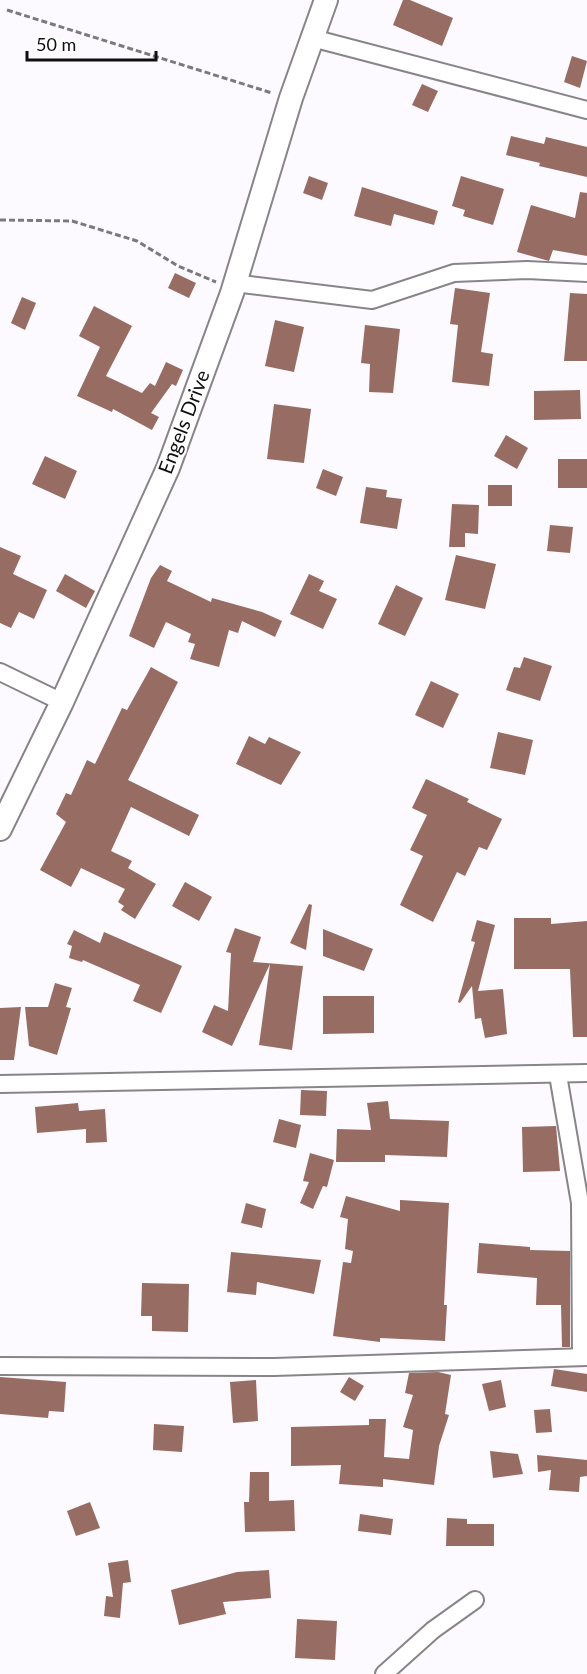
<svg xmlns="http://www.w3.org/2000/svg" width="587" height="1674" viewBox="0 0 587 1674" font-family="Lato,sans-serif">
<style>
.building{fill:#966c63}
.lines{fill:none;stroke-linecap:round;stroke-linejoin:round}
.street-casing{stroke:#888589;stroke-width:20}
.secondary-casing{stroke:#888589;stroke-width:26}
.path{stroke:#7b797c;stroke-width:3;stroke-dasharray:6 3;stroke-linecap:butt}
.street{stroke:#fff;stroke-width:16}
.secondary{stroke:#fff;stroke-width:22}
.labels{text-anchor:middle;stroke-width:4.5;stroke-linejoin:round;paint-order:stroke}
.street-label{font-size:20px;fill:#100f10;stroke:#fff}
</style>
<rect width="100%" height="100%" fill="#fdfaff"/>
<!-- building -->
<g class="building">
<polygon points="403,0 410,0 453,18 442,46 393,25"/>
<polygon points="572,56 587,61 580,88 564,82"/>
<polygon points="422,84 438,91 428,112 412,105"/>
<polygon points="511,136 544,144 546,137 587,147 587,177 539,166 540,163 506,155"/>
<polygon points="309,176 328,183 322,200 303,193"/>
<polygon points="461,176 504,189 493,225 463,216 465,210 452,206"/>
<polygon points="362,187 438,211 434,225 394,214 391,226 354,216"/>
<polygon points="580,192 587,193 587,256 553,250 549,261 517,252 531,205 575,218"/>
<polygon points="175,273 196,283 189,298 168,288"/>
<polygon points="455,288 490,293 481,352 493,354 489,386 452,382 458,325 450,324"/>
<polygon points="570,293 587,294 587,361 564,361"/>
<polygon points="22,297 36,303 25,330 11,323"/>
<polygon points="94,306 132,326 106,376 142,393 150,383 155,386 166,362 183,370 176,386 172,384 151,413 159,417 152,430 113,409 112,412 77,396 100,347 79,336"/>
<polygon points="275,320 304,327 294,372 265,366"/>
<polygon points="365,325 400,329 393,393 369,392 370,364 361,363"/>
<polygon points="580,390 581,419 534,420 534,391"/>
<polygon points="274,404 311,409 304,463 267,459"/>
<polygon points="506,435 528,448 517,469 494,456"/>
<polygon points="45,456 77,471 65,499 32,484"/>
<rect x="558" y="459" width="29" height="29"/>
<polygon points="323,469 343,477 336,496 316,488"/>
<rect x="488" y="485" width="24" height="21"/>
<polygon points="366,487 387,490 386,497 402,499 397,529 360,523"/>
<polygon points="452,504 479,505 478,534 465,533 465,547 449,547"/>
<polygon points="550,525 573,527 570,553 547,551"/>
<polygon points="0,547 21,556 13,574 47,590 34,619 19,612 11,628 0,623"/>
<polygon points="456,555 496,564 485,609 445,600"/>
<polygon points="160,565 172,571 167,581 211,602 212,598 262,612 282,621 275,637 242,621 238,633 229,630 219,667 190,659 195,644 188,642 191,634 166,622 154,648 129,636 151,578"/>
<polygon points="65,574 95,591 86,608 56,591"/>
<polygon points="309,574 324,581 319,591 337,599 323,629 290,614"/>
<polygon points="396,585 423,598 405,636 378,624"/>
<polygon points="524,657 552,666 540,701 506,690 514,667 520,668"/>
<polygon points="151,667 178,682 128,780 199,815 189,836 131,807 111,851 132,861 128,868 156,884 135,919 121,910 124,906 118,902 125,889 81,868 71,887 40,870 66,822 56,814 66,793 71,795 87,760 95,764 122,708 127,710"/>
<polygon points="431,681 459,694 443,728 415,715"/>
<polygon points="498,732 533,740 525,775 490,768"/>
<polygon points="249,736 265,744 269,737 301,752 281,785 236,764"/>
<polygon points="426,779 469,799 467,802 502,819 487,850 479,847 465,876 457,872 433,922 400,905 423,856 410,850 427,815 412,808"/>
<polygon points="185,882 212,897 199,921 172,906"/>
<polygon points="309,904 312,905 306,950 290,943"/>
<polygon points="514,918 551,918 551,924 587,921 587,1037 573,1037 570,969 514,969"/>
<polygon points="477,920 495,925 478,991 503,989 507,1034 485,1038 481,1018 475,1019 472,986 460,1003 458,1002 475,942 471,941"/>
<polygon points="235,928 261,937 253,962 303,966 292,1050 259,1045 270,964 232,1046 202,1032 214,1005 228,1011 231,953 226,952"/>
<polygon points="323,929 373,949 364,971 323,956"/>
<polygon points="74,930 100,943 104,932 182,966 161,1013 133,1001 140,985 83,960 82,962 69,958 72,946 67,944"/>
<polygon points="55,983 72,988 66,1007 71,1008 57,1055 29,1046 25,1007 48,1007"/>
<polygon points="323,996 374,996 374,1033 323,1034"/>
<polygon points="21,1007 14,1060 0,1060 0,1008"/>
<polygon points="301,1090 327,1091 326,1116 300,1115"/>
<polygon points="388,1101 390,1119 449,1121 447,1157 385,1155 385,1162 336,1162 337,1129 371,1130 367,1103"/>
<polygon points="78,1103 79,1111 105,1109 107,1142 86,1143 86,1129 37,1133 35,1107"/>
<polygon points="279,1119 301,1125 296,1148 273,1142"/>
<polygon points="556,1126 560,1171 523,1172 522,1127"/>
<polygon points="310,1153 334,1160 327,1187 323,1186 313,1209 300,1203 309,1182 303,1181"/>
<polygon points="346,1196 400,1211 400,1200 449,1203 444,1305 447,1305 445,1341 380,1338 380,1342 333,1336 343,1262 351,1263 353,1251 345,1249 348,1219 340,1217"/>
<polygon points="246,1203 266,1209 262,1228 241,1223"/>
<polygon points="479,1243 530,1247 530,1250 570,1251 570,1347 562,1347 561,1305 536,1305 537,1278 477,1273"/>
<polygon points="231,1252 321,1260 314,1294 257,1282 256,1295 227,1292"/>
<polygon points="142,1283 189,1284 188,1332 152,1331 152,1316 141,1316"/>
<polygon points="554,1369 587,1374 587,1392 551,1386"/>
<polygon points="438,1372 451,1375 445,1414 449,1415 439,1446 434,1485 383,1479 383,1487 339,1484 341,1465 291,1466 291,1427 369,1425 369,1419 386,1419 384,1457 409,1459 413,1430 403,1427 413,1395 405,1393 409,1373"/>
<polygon points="0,1377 66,1382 64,1412 49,1411 48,1418 0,1414"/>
<polygon points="349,1377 364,1386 355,1401 340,1392"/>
<polygon points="256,1380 258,1421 233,1423 230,1382"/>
<polygon points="501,1380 506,1407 489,1411 482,1384"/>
<polygon points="550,1409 552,1432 536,1433 534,1410"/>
<polygon points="154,1424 184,1426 182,1452 153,1450"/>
<polygon points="490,1451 518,1454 523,1474 493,1478"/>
<polygon points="537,1455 587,1460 587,1476 580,1477 579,1492 549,1490 551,1470 538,1472"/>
<polygon points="250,1472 269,1472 269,1501 294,1500 295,1531 245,1532 244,1502 249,1502"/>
<polygon points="90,1502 100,1528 76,1536 67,1511"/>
<polygon points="360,1514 393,1519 391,1535 358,1531"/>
<polygon points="447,1518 467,1519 467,1524 494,1524 494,1546 446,1546"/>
<polygon points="128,1560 131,1582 123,1583 120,1618 104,1616 106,1596 113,1597 108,1563"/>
<polygon points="269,1570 271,1598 223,1602 226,1614 179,1625 171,1590 237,1572"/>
<polygon points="297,1619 337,1621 335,1660 295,1658"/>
</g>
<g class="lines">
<!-- street casing -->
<g class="street-casing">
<g id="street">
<polyline points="312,38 587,110"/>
<polyline points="234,283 372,300 454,273 527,270 587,273"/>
<polyline points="0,672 62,702"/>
<polyline points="558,1075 580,1203 581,1357"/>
<polyline points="0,1084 587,1073"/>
<polyline points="0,1366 274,1367 587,1357"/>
<polyline points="384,1674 433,1630 475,1600"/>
</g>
</g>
<!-- secondary casing -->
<g class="secondary-casing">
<polyline id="secondary" points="0,829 62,702 168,468 232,293 291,98 326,0"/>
</g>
<!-- path -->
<g class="path">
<polyline points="7,10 272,93"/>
<polyline points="0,220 72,221 137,241 178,266 216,282"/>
</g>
<!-- street -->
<use href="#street" class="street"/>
<!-- secondary -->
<use href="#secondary" class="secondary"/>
</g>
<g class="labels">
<!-- street labels -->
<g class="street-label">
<text transform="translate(184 422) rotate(-69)" y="7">Engels Drive</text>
</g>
</g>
<!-- scale -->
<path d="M27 51v9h129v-9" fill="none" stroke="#100f10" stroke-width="3"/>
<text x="36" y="51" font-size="18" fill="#100f10" stroke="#ffffff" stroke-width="4.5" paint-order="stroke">50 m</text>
</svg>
